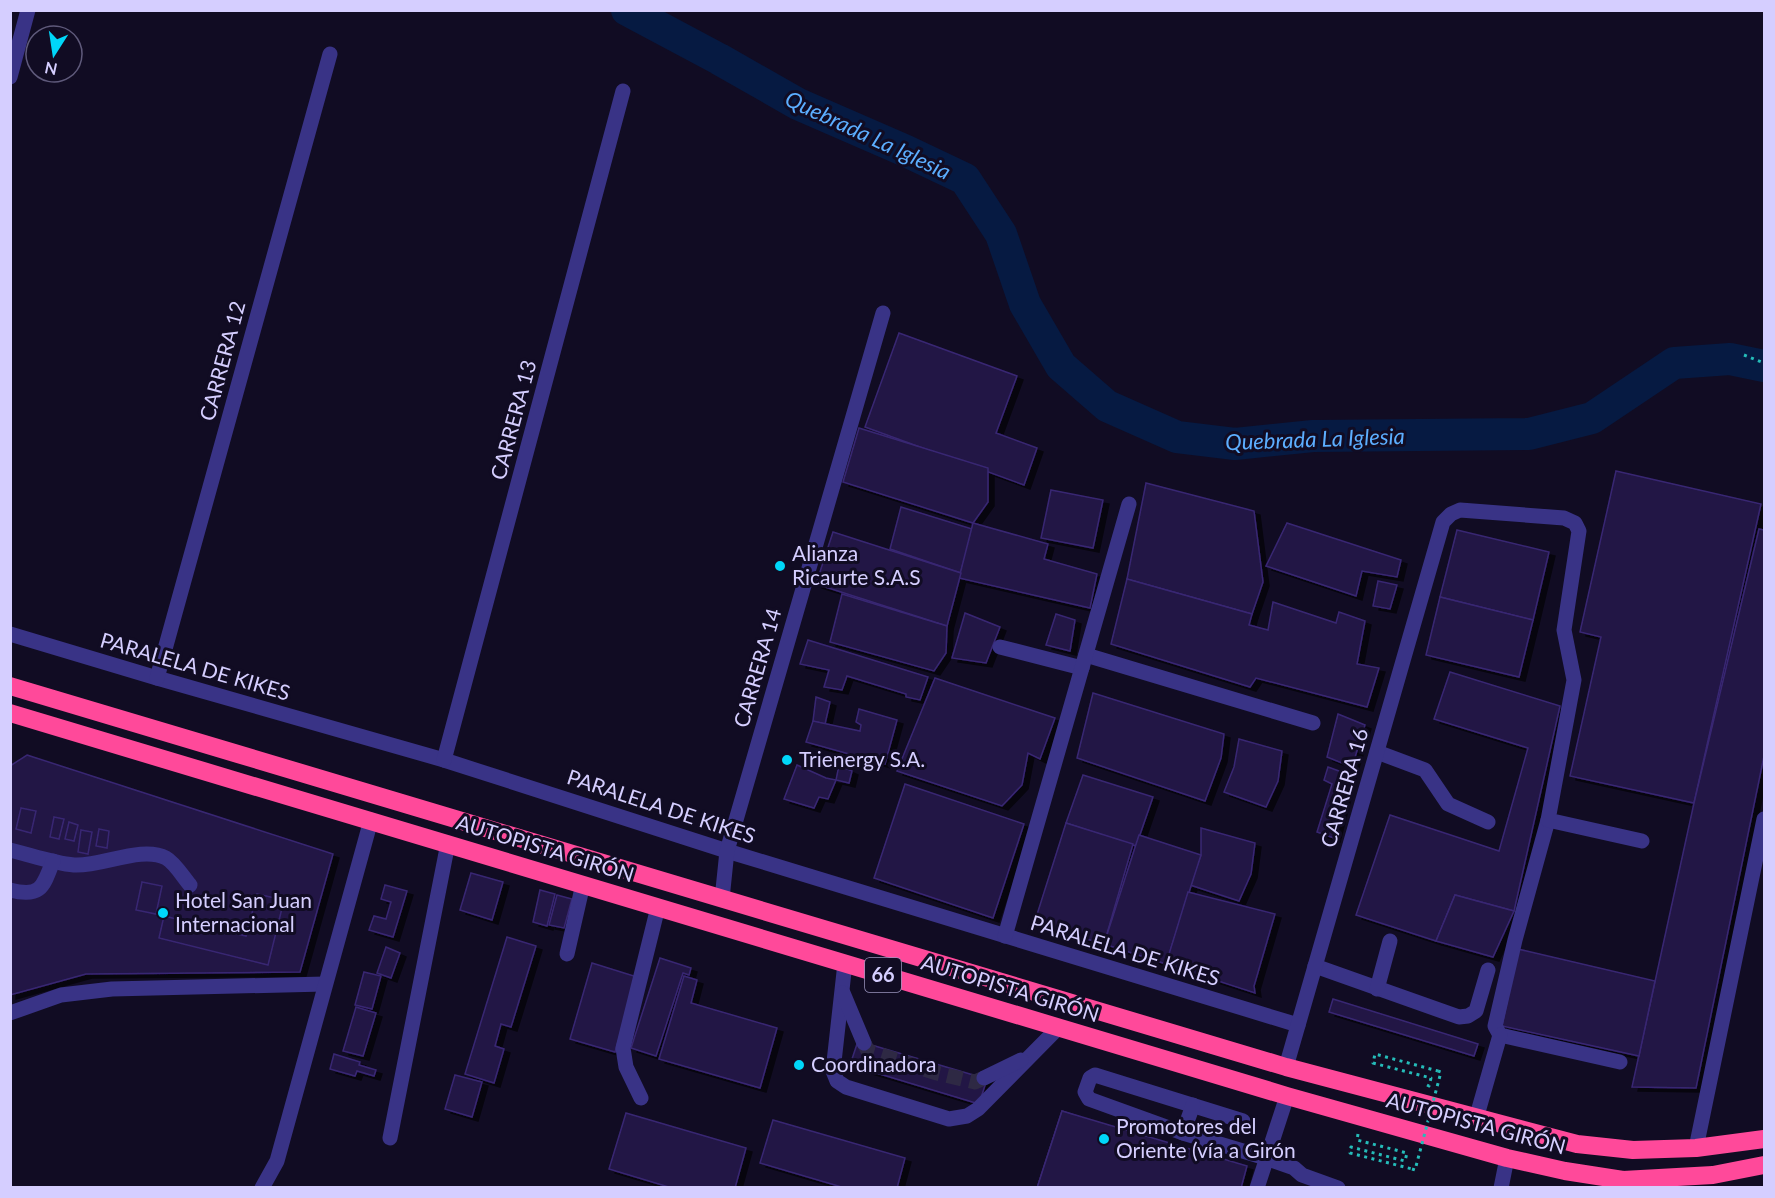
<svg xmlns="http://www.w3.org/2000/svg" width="1775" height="1198" viewBox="0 0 1775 1198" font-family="Lato,sans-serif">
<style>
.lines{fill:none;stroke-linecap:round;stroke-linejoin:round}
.river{stroke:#061a42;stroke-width:32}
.building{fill:#221745;stroke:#392773;stroke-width:1.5;filter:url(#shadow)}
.minor-tunnel{stroke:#2e2944;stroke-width:15;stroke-dasharray:15 8;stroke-linecap:butt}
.path{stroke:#25bcb9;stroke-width:3;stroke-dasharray:3 4.5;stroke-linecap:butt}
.minor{stroke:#393386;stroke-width:15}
.highway{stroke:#ff499a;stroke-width:18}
.path-bridge{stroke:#25bcb9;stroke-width:3;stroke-dasharray:3 4.5;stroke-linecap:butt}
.poi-dot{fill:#00d7f9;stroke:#110c23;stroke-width:2}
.labels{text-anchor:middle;stroke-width:6;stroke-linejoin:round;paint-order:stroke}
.shield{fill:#110c23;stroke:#9a94bd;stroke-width:1.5}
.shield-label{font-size:20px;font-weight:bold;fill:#d5ceff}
.street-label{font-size:21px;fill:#d5ceff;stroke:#110c23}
.poi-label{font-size:21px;fill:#d5ceff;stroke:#110c23;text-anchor:start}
.water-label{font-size:22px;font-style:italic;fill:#5caeff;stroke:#110c23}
</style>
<defs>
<filter id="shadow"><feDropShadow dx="6" dy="4" stdDeviation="0" flood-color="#0009"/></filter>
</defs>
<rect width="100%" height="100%" fill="#110c23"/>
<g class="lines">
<!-- river -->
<polyline class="river" points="627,10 719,59 798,104 906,151 965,179 1001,234 1025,304 1061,366 1107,406 1177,437 1235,444 1313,436 1529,434 1592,418 1674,363 1730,359 1764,366"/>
</g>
<!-- building -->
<g class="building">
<polygon points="899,333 1017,376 996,433 1037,448 1024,485 865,427"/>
<polygon points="859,428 988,468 988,502 973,523 843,482"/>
<polygon points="1616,471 1761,504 1694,803 1570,776 1601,637 1580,632"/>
<polygon points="1146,483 1254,511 1263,582 1252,614 1127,579"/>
<polygon points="1051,490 1103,500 1093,548 1041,538"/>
<polygon points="901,507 972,529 961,573 890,549"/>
<polygon points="973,523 1048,544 1044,559 1097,574 1090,608 959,578"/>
<polygon points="1287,523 1401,560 1397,577 1362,571 1356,596 1266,566"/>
<polygon points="1759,529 1764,530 1764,756 1696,1088 1632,1087 1694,803"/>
<polygon points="1457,530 1549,552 1533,620 1440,597"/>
<polygon points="833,532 961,573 947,626 816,584"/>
<polygon points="1127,579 1252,614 1249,625 1268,630 1273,602 1336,623 1339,612 1365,621 1357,664 1379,668 1367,707 1256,678 1250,687 1111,644"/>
<polygon points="1378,581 1397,585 1390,609 1373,606"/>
<polygon points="842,594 947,626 946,653 934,671 830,642"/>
<polygon points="1440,597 1533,620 1519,677 1426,655"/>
<polygon points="965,613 1000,627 986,663 952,658"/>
<polygon points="1056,614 1075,620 1070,651 1046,645"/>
<polygon points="808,640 928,677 920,700 906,697 906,694 847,676 842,690 824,687 829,670 800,664"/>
<polygon points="1450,672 1560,706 1514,911 1455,895 1436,941 1356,915 1390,815 1499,851 1528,748 1434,719"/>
<polygon points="935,678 1055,718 1040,759 1028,753 1022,785 1002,806 897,771"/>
<polygon points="1093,693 1224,734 1221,758 1205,801 1077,758"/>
<polygon points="816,697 830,702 825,724 813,721"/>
<polygon points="859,709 897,720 885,764 806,742 813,721 860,731 861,725 856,722"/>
<polygon points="1338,714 1365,725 1352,767 1327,757"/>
<polygon points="1239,739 1282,751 1278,781 1266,807 1224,792 1234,767"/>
<polygon points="27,755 333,854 300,972 86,974 10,995 10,766"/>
<polygon points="797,765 826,778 836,780 828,799 819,797 814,808 784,799"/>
<polygon points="839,765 852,771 849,783 836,780"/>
<polygon points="1328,767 1350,775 1334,838 1317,832 1332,784 1324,780"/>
<polygon points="1083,775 1153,797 1136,846 1066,823"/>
<polygon points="905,784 1024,824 993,918 874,878"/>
<polygon points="21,808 36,811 31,833 16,829"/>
<polygon points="54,817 64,819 59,839 50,837"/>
<polygon points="69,822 78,825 74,841 65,839"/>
<polygon points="1066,823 1133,844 1104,944 1034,924"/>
<polygon points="1201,828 1255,843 1251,874 1239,901 1190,885 1201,855"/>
<polygon points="99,829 109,831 107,848 96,846"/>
<polygon points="81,830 92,832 88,854 78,852"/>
<polygon points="1139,835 1201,855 1166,964 1104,944"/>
<polygon points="471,873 503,882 492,920 460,910"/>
<polygon points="142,882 162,886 156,914 136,910"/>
<polygon points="385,885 407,891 393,937 369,930 374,916 386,919 391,902 381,899"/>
<polygon points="540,890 555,894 547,926 533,922"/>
<polygon points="1188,892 1275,914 1254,986 1255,993 1166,964"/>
<polygon points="257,894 284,900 268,965 159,938 164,916 246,936"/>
<polygon points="557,895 572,899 564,928 549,925"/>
<polygon points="1455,895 1514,911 1493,957 1436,941"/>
<polygon points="507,937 536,946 511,1027 501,1024 495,1046 504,1049 494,1083 465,1074"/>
<polygon points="386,947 400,953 391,978 377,973"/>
<polygon points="1518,949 1655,981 1639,1056 1502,1026"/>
<polygon points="660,958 691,968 689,975 683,973 656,1056 631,1048"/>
<polygon points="592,963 637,977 615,1052 570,1039"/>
<polygon points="364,972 381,976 372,1009 355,1005"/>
<polygon points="684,976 697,980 691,1003 777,1028 760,1088 659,1059"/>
<polygon points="1333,999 1478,1044 1474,1056 1329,1012"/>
<polygon points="356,1007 376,1013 363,1056 343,1051"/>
<polygon points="858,1041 987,1079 979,1104 850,1065"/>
<polygon points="334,1054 360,1062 359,1065 376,1070 374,1076 357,1071 355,1076 330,1069"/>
<polygon points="455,1075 482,1082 472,1117 445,1109"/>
<polygon points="1062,1111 1202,1157 1192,1188 1037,1188"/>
<polygon points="1062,1111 1247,1166 1241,1188 1037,1188"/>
<polygon points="626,1113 746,1148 735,1188 672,1188 609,1169"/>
<polygon points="773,1120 905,1158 897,1188 845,1188 760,1163"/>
</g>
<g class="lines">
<!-- minor-tunnel -->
<polyline class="minor-tunnel" points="864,1043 868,1051 937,1073 975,1082 984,1078"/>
<!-- path -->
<g class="path">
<polyline points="1744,355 1764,363"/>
<polyline points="1427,1085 1429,1086 1431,1078 1373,1063 1375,1054 1438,1071"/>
<polyline points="1358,1134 1357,1140 1407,1153 1405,1161 1351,1147 1350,1153 1412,1169"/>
</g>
<!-- minor -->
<g class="minor">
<polyline points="10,77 28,10"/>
<polyline points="10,634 157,678 444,760 727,851 1298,1025"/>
<polyline points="1000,647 1082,668"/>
<polyline points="1086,655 1313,723"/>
<polyline points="157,678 330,54"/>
<polyline points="1377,752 1425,770 1448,804 1488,822"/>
<polyline points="444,760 623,91"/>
<polyline points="1548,820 1515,940 1495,1026 1500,1035 1620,1062"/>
<path d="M10,850C31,855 53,863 74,865C101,867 142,845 166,858C175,863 183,877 190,885"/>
<path d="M10,890C41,898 43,887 53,861"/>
<polyline points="722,899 727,851 883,313"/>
<polyline points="1005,936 1129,504"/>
<polyline points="567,954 583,884"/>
<polyline points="845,963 833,1071 837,1081 846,1087 949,1119 967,1116 978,1109 1059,1027"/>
<polyline points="1315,966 1459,1017 1468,1016 1476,1011 1488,970"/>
<polyline points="1377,989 1390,941"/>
<polyline points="843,993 864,1043"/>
<polyline points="10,1013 61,995 112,989 325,984"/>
<polyline points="1286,1067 1443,522 1451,514 1460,510 1564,518 1575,523 1579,531 1564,630 1574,680 1548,820 1642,841"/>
<polyline points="984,1078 1021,1060"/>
<polyline points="641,1098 626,1067 623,1048 658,907"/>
<polyline points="1476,1119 1500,1035"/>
<polyline points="1243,1121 1095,1075 1090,1078 1085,1092 1089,1099 1183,1133 1266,1158 1294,1168 1302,1175 1338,1188"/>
<polyline points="1183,1133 1193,1105"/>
<polyline points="390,1138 448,843"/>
<polyline points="1696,1148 1764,819"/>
<polyline points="262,1188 277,1161 371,820"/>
<polyline points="1257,1188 1287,1096"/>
<polyline points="1501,1188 1507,1158"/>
</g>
<!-- highway -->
<g class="highway">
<polyline points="10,686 1286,1067 1577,1144 1633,1150 1696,1148 1764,1139"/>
<polyline points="10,713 1287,1096 1507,1158 1565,1171 1623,1180 1713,1175 1764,1165"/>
</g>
<!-- path-bridge -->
<polyline class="path-bridge" points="1412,1169 1415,1170 1441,1072 1438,1071"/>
</g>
<!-- markers -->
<g class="poi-dot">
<circle cx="780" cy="566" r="6"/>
<circle cx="787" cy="760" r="6"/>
<circle cx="163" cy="913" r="6"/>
<circle cx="799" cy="1065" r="6"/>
<circle cx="1104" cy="1139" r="6"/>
</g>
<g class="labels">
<!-- shield labels -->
<rect class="shield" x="865" y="958" width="36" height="34" rx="4.5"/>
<g class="shield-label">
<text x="883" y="982">66</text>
</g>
<!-- street labels -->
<g class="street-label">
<text transform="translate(223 361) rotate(-75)" y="7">CARRERA 12</text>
<text transform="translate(514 420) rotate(-75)" y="7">CARRERA 13</text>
<text transform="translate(195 667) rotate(16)" y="7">PARALELA DE KIKES</text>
<text transform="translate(758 668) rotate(-74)" y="7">CARRERA 14</text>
<text transform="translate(1345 788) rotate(-74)" y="7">CARRERA 16</text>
<text transform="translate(661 807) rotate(18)" y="7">PARALELA DE KIKES</text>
<text transform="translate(545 849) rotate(17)" y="7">AUTOPISTA GIRÓN</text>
<text transform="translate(1125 951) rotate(17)" y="7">PARALELA DE KIKES</text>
<text transform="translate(1010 989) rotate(17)" y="7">AUTOPISTA GIRÓN</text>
<text transform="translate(1476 1124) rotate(15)" y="7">AUTOPISTA GIRÓN</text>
</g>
<!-- poi labels -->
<g class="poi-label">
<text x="792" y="561">Alianza<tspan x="792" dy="24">Ricaurte S.A.S</tspan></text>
<text x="799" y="767">Trienergy S.A.</text>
<text x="175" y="908">Hotel San Juan<tspan x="175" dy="24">Internacional</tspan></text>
<text x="811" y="1072">Coordinadora</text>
<text x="1116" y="1134">Promotores del<tspan x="1116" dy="24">Oriente (vía a Girón</tspan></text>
</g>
<!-- water labels -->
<g class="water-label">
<text transform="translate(868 135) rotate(25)" y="8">Quebrada La Iglesia</text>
<text transform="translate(1315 439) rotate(-2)" y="8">Quebrada La Iglesia</text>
</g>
</g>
<!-- border -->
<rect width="1775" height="1198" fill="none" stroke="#d5ceff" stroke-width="24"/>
<!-- north arrow -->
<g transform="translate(54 54) rotate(192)"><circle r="28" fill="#110c23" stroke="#5f5a7b" stroke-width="1.5"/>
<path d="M0-4.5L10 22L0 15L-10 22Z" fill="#00d7f9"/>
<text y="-9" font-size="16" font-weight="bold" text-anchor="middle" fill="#d5ceff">N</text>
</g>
</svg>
